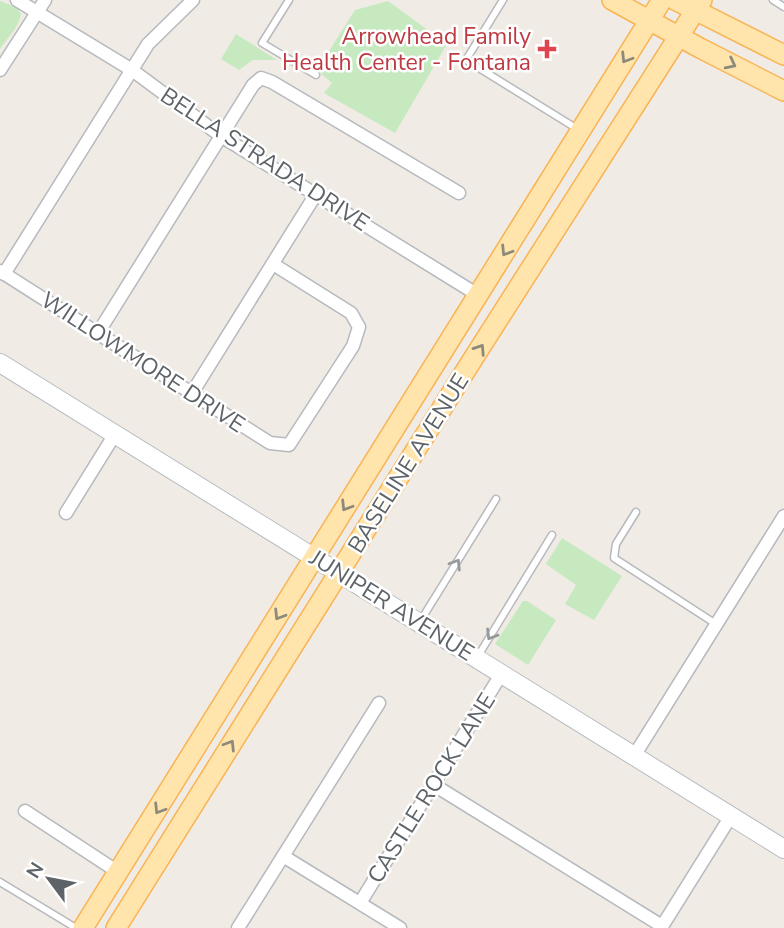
<svg xmlns="http://www.w3.org/2000/svg" width="784" height="928" viewBox="0 0 784 928" font-family="'Nunito Sans',sans-serif">
<style>
.green{fill:#c6e9c0}
.lines{fill:none;stroke-linecap:round;stroke-linejoin:round}
.lane-casing{stroke:#b6b9bd;stroke-width:9}
.street-casing{stroke:#b6b9bd;stroke-width:15}
.secondary-casing{stroke:#b6bbc0;stroke-width:20}
.primary-casing{stroke:#fab354;stroke-width:22}
.lane{stroke:#fff;stroke-width:6}
.street{stroke:#fff;stroke-width:12}
.secondary{stroke:#fff;stroke-width:18}
.primary{stroke:#ffe5ab;stroke-width:19}
.oneway{stroke:#8e8a7b}
.oneway2{stroke:#969a9c}
.health-dot{fill:#e0444e;stroke:#fff;stroke-width:2.5}
.labels{text-anchor:middle;stroke-width:5;stroke-linejoin:round;paint-order:stroke}
.health-label{font-size:23px;fill:#be3a42;stroke:#fff;text-anchor:end}
.street-label{font-size:23px;fill:#5d6367;stroke:#fff}
</style>
<rect width="100%" height="100%" fill="#f0ece5"/>
<!-- green -->
<g class="green">
<path d="M0,1L16,7L21,14C20,26 7,38 0,49Z"/>
<polygon points="388,1 447,44 395,133 324,93 332,83 317,70 355,10"/>
<polygon points="236,34 277,60 253,60 239,70 221,59"/>
<polygon points="562,538 622,576 594,620 565,604 576,585 546,564"/>
<polygon points="523,601 527,601 556,620 528,665 495,644"/>
</g>
<g class="lines">
<!-- lane casing -->
<g class="lane-casing">
<g id="lane">
<polyline points="289,0 262,43 316,75"/>
<polyline points="503,0 466,60 579,130"/>
<polyline points="773,0 784,7"/>
<polyline points="636,512 616,544 614,558 716,624"/>
<polyline points="421,620 496,499"/>
<polyline points="478,656 552,535"/>
<polyline points="0,882 76,928"/>
</g>
</g>
<!-- street casing -->
<g class="street-casing">
<g id="street">
<polyline points="17,0 132,70 221,136 478,295"/>
<polyline points="0,70 45,0"/>
<polyline points="0,271 270,443 289,445 353,346 359,327 351,313 273,264"/>
<polyline points="4,274 148,44 193,0"/>
<polyline points="98,333 253,85 261,78 272,82 459,193"/>
<polyline points="192,393 316,194"/>
<polyline points="66,513 115,434"/>
<polyline points="634,756 784,516"/>
<polyline points="434,785 662,926"/>
<polyline points="25,811 118,872"/>
<polyline points="283,856 400,928"/>
<polyline points="360,903 502,673"/>
<polyline points="238,928 379,703"/>
<polyline points="661,928 731,816"/>
</g>
</g>
<!-- secondary casing -->
<g class="secondary-casing">
<polyline id="secondary" points="0,363 784,849"/>
</g>
<!-- primary casing -->
<g class="primary-casing">
<g id="primary">
<polyline points="612,0 700,48 784,91"/>
<polyline points="675,0 784,55"/>
<polyline points="83,928 662,0"/>
<polyline points="116,928 471,362 702,0"/>
</g>
</g>
<!-- lane -->
<use href="#lane" class="lane"/>
<!-- street -->
<use href="#street" class="street"/>
<!-- secondary -->
<use href="#secondary" class="secondary"/>
<!-- primary -->
<use href="#primary" class="primary"/>
</g>
<!-- one-way arrows -->
<defs><path id="oneway-chevron" d="M-2-3.5L2.5 0L-2 3.5" fill="none" stroke-width="1.6" stroke-linecap="round" stroke-linejoin="round" transform="scale(1.75)"/></defs>
<g class="oneway">
<use href="#oneway-chevron" transform="translate(626 58) rotate(122)"/>
<use href="#oneway-chevron" transform="translate(731 64) rotate(27)"/>
<use href="#oneway-chevron" transform="translate(506 251) rotate(122)"/>
<use href="#oneway-chevron" transform="translate(480 349) rotate(-57)"/>
<use href="#oneway-chevron" transform="translate(346 506) rotate(122)"/>
<use href="#oneway-chevron" transform="translate(279 615) rotate(122)"/>
<use href="#oneway-chevron" transform="translate(230 745) rotate(-58)"/>
<use href="#oneway-chevron" transform="translate(159 809) rotate(122)"/>
</g>
<g class="oneway2">
<use href="#oneway-chevron" transform="translate(456 564) rotate(-58)"/>
<use href="#oneway-chevron" transform="translate(491 635) rotate(121)"/>
</g>
<!-- markers -->
<path class="health-dot" d="M543.5 38.5h7v7h7v7h-7v7h-7v-7h-7v-7h7z"/>
<g class="labels">
<!-- health labels -->
<g class="health-label">
<text x="531" y="44">Arrowhead Family<tspan x="531" dy="26">Health Center - Fontana</tspan></text>
</g>
<!-- street labels -->
<g class="street-label">
<text transform="translate(265 159) rotate(33)" y="8">BELLA STRADA DRIVE</text>
<text transform="translate(143 362) rotate(33)" y="8">WILLOWMORE DRIVE</text>
<text transform="translate(408 463) rotate(-58)" y="8">BASELINE AVENUE</text>
<text transform="translate(392 605) rotate(32)" y="8">JUNIPER AVENUE</text>
<text transform="translate(431 788) rotate(-58)" y="8">CASTLE ROCK LANE</text>
</g>
</g>
<!-- north arrow -->
<g transform="translate(49 879) rotate(302)" stroke="#ffffff" stroke-width="5" paint-order="stroke">
<path d="M0-5L12 26L0 18L-12 26Z" fill="#5d6367"/>
<text y="-10" font-size="19" font-weight="bold" text-anchor="middle" fill="#5d6367">N</text>
</g>
</svg>
